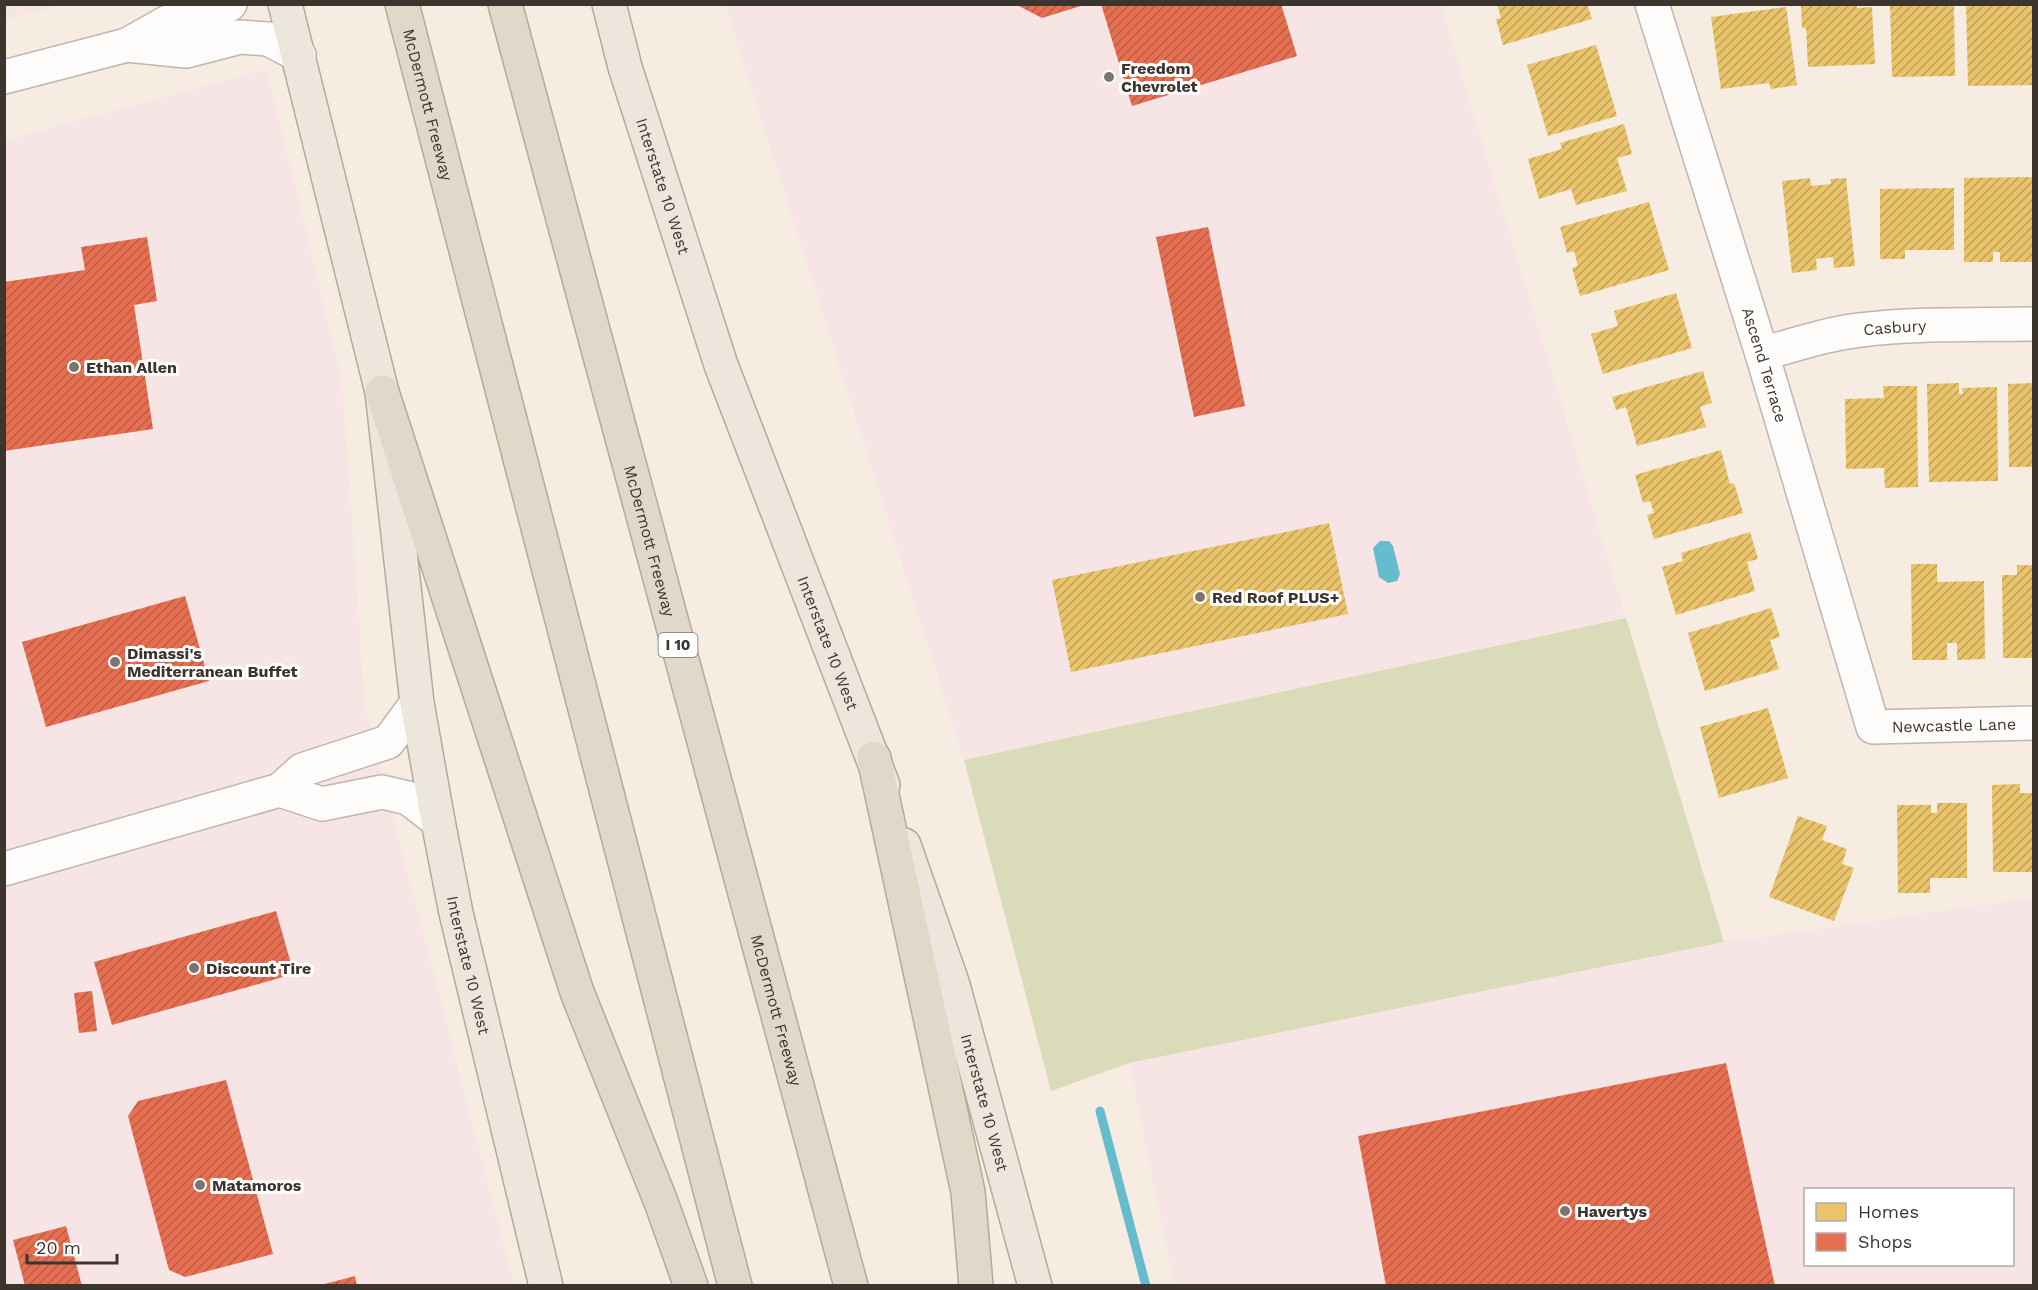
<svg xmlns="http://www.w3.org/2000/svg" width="2038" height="1290" viewBox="0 0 2038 1290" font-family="'Work Sans',sans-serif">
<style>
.commercial{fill:#f7e4e4;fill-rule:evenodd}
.green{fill:#dadbb8}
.water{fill:#64bccc}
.homes{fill:url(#homes-hatch)}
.shops{fill:url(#shops-hatch)}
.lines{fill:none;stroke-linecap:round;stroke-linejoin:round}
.stream{stroke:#64bccc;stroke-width:9}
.minor-casing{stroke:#beb6af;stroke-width:36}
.major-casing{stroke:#b6a997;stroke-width:36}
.highway-casing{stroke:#b6a997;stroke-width:36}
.minor{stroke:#fefcfb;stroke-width:33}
.major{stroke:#ede6dd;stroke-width:33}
.highway{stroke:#e1d8ca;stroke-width:33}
.poi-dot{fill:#7d756d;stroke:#fff;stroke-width:2}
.labels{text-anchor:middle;stroke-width:6;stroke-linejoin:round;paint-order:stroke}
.shield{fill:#fff;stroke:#76726d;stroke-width:1.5}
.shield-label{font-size:15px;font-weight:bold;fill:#3c352e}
.poi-label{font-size:16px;font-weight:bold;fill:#3c352e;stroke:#fff;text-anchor:start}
.street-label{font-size:16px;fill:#3c352e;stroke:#fff}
</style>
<defs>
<pattern id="homes-hatch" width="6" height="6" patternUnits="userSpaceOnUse" patternTransform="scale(1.5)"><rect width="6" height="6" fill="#e9c46a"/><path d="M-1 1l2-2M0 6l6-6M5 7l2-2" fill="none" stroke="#bea058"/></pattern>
<pattern id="shops-hatch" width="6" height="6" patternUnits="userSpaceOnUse" patternTransform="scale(1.5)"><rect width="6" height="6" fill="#e76f51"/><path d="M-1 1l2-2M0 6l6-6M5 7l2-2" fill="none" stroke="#bc5c44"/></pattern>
</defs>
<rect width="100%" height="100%" fill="#f6ece2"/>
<!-- commercial -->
<g class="commercial">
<polygon points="5,4 60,4 60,5 5,20"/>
<polygon points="725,5 1441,5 1626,618 964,760"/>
<polygon points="267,69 342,380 365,707 514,1285 5,1286 5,140"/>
<path d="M2033,898V1285H1174L1129,1063L1724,942ZM1806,1190H2012V1264H1806Z"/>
</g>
<!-- green -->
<polygon class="green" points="1626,618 1724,942 1129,1063 1051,1091 964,760"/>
<!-- water -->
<polygon class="water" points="1380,541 1389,541 1393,546 1400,574 1397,581 1388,583 1379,577 1373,548"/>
<!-- homes -->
<g class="homes">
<polygon points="1497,4 1587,4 1592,19 1503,45 1496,19 1501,18"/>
<polygon points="1801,4 1856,4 1857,8 1872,7 1875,64 1808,67 1806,28 1802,28"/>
<polygon points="1890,4 1954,4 1955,76 1892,77"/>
<polygon points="1966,4 2034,4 2034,85 1968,86"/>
<polygon points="1786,7 1797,85 1771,89 1769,83 1721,89 1711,17"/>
<polygon points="1596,45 1617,116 1548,136 1527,65"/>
<polygon points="1624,124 1632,154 1617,158 1627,191 1576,205 1571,189 1539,199 1528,159 1562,149 1560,143"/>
<polygon points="2033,177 2034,262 2000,262 2000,252 1993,252 1993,262 1964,262 1964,178"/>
<polygon points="1810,178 1811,186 1831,184 1830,179 1846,178 1855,266 1834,268 1833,257 1816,259 1817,270 1792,273 1782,181"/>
<polygon points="1954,188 1954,250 1905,250 1905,259 1880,259 1880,189"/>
<polygon points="1649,202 1669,270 1580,296 1572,268 1578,266 1574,251 1567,253 1560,227"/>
<polygon points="1676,293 1692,348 1603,374 1591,334 1618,326 1614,311"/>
<polygon points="1703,371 1712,403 1700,407 1706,427 1637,446 1626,407 1616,410 1612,397"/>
<polygon points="1959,383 1959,394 1963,394 1962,388 1997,387 1998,481 1929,482 1927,384"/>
<polygon points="2034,383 2034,467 2009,467 2008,384"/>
<polygon points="1883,386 1917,386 1918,487 1885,488 1884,468 1846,469 1845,399 1884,398"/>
<polygon points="1721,450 1730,484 1734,483 1743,513 1654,539 1647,515 1654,513 1650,501 1643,503 1635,475"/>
<polygon points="1329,523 1348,614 1071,672 1052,580"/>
<polygon points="1750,532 1758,559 1747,562 1755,591 1676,615 1662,567 1683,561 1681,553"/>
<polygon points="1911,564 1937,564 1937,582 1984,581 1985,659 1957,660 1957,643 1947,643 1947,660 1912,660"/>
<polygon points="2017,565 2034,565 2034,658 2003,658 2002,575 2017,575"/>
<polygon points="1771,608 1780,637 1770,640 1779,669 1705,691 1688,633"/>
<polygon points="1768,708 1788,778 1719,798 1700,727"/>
<polygon points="2020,784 2020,793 2034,793 2034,872 1993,872 1992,785"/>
<polygon points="1937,803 1967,803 1967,878 1930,878 1930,893 1898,893 1897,805 1931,805 1931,813 1937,813"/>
<polygon points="1798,816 1827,826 1822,840 1847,849 1842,864 1854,868 1834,921 1769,897"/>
</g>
<!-- shops -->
<g class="shops">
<polygon points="1015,4 1084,4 1084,5 1042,18"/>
<polygon points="1101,4 1281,4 1297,56 1132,106"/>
<polygon points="1208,227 1245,406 1194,417 1156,237"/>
<polygon points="147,237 157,301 134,305 153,429 4,451 4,282 85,270 81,247"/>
<polygon points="185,596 209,681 46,727 22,642"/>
<polygon points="276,911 294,974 112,1025 94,962"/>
<polygon points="92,991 97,1031 79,1033 74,993"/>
<polygon points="1726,1063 1775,1286 1386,1286 1358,1136"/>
<polygon points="226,1080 273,1254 185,1277 169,1270 128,1116 138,1101"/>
<polygon points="66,1226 82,1286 25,1286 13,1240"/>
<polygon points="355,1276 357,1286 321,1286 321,1285"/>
</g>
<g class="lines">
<!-- stream -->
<polyline class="stream" points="1100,1111 1146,1286"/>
<!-- minor casing -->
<g class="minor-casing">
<g id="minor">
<path id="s1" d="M1652,4L1762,354L1873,727L2034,723"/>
<polyline points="127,45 186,51 240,37 268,39 299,55"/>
<polyline points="4,77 127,45 168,22 223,9 230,4"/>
<path id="s2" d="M1762,354C1794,345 1826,334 1860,330C1917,323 1976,325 2034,324"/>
<polyline points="280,790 322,804 382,792 408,798 438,821"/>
<polyline points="4,869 280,790 302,770 388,742 417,703"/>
</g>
</g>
<!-- major casing -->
<g class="major-casing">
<g id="major">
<path id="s3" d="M285,4L382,392L417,703L438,821L456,913L546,1286"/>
<path id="s4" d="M609,4L625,67L721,365L883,785"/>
<path id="s5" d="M904,845L953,985L1035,1286"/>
</g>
</g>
<!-- highway casing -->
<g class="highway-casing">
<g id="highway">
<path id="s6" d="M402,4L735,1286"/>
<path id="s7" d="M505,4L851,1286"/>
<polyline points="382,392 577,992 661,1202 691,1286"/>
<polyline points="874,758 968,1192 976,1286"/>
</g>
</g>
<!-- minor -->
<use href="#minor" class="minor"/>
<!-- major -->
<use href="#major" class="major"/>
<!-- highway -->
<use href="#highway" class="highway"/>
</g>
<!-- markers -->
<g class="poi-dot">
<circle cx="1109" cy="77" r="6"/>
<circle cx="74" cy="367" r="6"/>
<circle cx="1200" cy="597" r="6"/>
<circle cx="115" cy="662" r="6"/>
<circle cx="194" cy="968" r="6"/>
<circle cx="200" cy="1185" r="6"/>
<circle cx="1565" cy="1211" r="6"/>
</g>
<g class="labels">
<!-- shield labels -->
<rect class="shield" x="658.5" y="633" width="39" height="24" rx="4.5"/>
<g class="shield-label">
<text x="678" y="650">I 10</text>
</g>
<!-- poi labels -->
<g class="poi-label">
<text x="1121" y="74">Freedom<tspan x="1121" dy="18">Chevrolet</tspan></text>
<text x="86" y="373">Ethan Allen</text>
<text x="1212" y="603">Red Roof PLUS+</text>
<text x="127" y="659">Dimassi's<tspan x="127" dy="18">Mediterranean Buffet</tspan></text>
<text x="206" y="974">Discount Tire</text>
<text x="212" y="1191">Matamoros</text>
<text x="1577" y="1217">Havertys</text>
</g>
<!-- street labels -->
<g class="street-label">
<text dy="6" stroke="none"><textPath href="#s6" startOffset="104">McDermott Freeway</textPath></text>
<text dy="6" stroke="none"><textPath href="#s4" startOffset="190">Interstate 10 West</textPath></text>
<text dy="6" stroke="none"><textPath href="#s2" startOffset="136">Casbury</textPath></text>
<text dy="6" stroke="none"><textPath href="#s1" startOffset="378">Ascend Terrace</textPath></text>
<text dy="6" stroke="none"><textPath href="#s7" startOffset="556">McDermott Freeway</textPath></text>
<text dy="6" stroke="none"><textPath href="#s4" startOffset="676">Interstate 10 West</textPath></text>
<text dy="6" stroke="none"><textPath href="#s1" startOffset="837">Newcastle Lane</textPath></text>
<text dy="6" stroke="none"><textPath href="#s3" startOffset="980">Interstate 10 West</textPath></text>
<text dy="6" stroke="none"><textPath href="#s7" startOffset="1042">McDermott Freeway</textPath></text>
<text dy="6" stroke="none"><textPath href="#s5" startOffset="270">Interstate 10 West</textPath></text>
</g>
</g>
<!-- border -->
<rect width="2038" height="1290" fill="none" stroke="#3c352e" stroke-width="12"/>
<!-- legend -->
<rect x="1804" y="1188" width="210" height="78" fill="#ffffff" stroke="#b1aeab" stroke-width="1.5"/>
<rect x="1816" y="1203" width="30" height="18" fill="#e9c46a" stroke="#b1aeab" stroke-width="1.5"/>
<text x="1858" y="1218" font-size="18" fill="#3c352e">Homes</text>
<rect x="1816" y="1233" width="30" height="18" fill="#e76f51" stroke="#b1aeab" stroke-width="1.5"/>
<text x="1858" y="1248" font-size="18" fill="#3c352e">Shops</text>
<!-- scale -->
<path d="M27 1254v9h90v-9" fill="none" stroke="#3c352e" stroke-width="3"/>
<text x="36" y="1254" font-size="18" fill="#3c352e" stroke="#ffffff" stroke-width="4.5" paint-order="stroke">20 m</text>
</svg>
